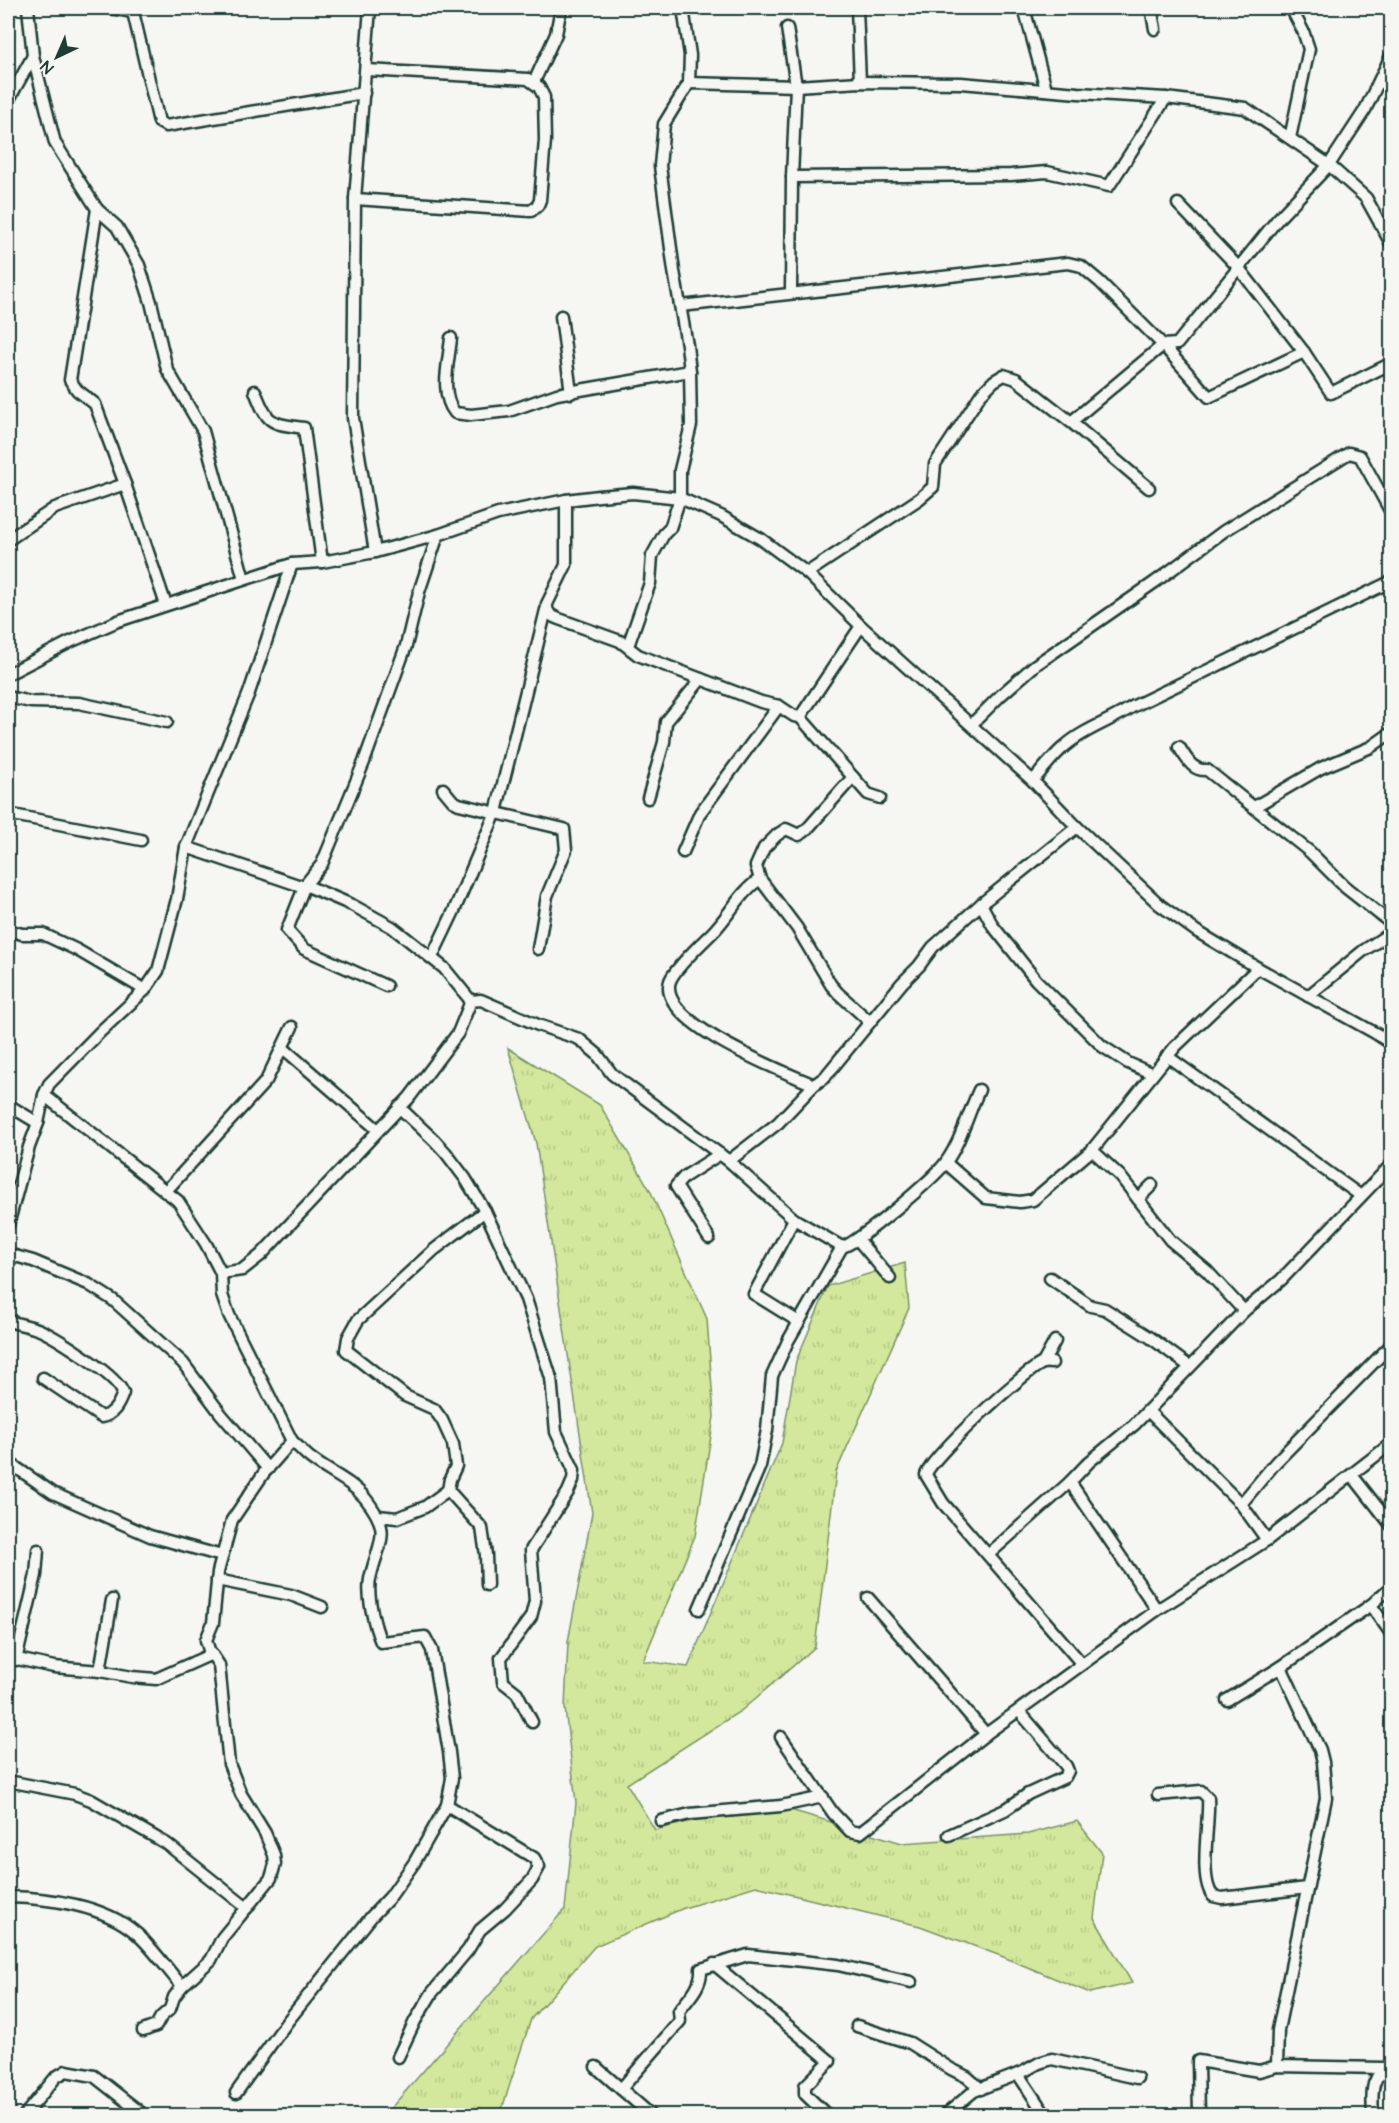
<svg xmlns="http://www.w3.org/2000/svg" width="1399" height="2123" viewBox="0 0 1399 2123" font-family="'Architects Daughter',sans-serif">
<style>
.grass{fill:url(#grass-tufts);stroke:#799268;stroke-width:1.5}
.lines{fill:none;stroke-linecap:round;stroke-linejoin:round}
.minor-casing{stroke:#1f3d34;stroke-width:15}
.minor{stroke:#f6f6f2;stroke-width:10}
</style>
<defs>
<pattern id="grass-tufts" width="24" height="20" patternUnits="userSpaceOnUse" patternTransform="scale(1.5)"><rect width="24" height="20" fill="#d3e89c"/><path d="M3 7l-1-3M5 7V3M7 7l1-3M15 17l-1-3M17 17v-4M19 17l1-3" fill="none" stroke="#b5c887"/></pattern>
</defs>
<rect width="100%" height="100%" fill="#f6f6f2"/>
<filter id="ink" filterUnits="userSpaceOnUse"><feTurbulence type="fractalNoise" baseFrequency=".0167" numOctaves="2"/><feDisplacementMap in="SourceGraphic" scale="12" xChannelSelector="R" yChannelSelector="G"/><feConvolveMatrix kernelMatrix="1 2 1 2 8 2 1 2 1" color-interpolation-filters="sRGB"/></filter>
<g filter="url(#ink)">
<!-- grass -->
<polygon class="grass" points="508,1048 600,1105 650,1190 707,1319 714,1417 695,1536 643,1661 688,1667 782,1443 796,1361 828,1286 905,1263 909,1308 836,1472 815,1647 742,1710 627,1784 655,1830 767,1803 902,1843 1028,1834 1077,1821 1102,1853 1094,1918 1132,1983 1090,1993 1001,1956 920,1926 756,1886 684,1908 595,1946 531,2019 500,2115 384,2116 565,1909 576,1803 565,1708 568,1642 592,1513 536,1143"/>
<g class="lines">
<!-- minor casing -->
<g class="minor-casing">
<g id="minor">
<polyline points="28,8 33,56 55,143 97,209 117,227 139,265 151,302 167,369 203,431 244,579"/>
<polyline points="111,8 133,12 159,122 166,126 364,93"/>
<polyline points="370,8 355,199 353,418 375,552"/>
<polyline points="857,8 860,82"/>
<polyline points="1024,8 1046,89"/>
<polyline points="1151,8 1155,29"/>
<polyline points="787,28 796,86 792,177 791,293"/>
<polyline points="534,82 556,34 561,8"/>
<polyline points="689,83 796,86 860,82 961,83 1078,93 1166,98 1245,108 1329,165 1366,198 1392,245"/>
<polyline points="8,101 33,56"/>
<polyline points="1290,138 1309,49 1303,31 1291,8"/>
<polyline points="792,177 1011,175 1047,172 1109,186 1166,98"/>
<polyline points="355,199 531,211 538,205 540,200 545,140 544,97 539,87 528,79 367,70"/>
<polyline points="1178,204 1238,267 1304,352 1331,393 1392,363"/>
<polyline points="97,209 70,380 77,390 95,404 125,484"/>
<polyline points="681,306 1068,263 1081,266 1100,282 1163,345 1209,397 1304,352"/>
<polyline points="561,316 571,393"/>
<path d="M451,338C449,361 439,394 455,413L471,415L509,411L557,394L690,371"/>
<path d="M255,391C268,425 270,423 304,428L322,562"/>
<polyline points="1071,422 1163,345 1177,344 1277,220 1329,165 1365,110 1392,54"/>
<path d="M566,500V565L547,604C546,613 551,616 559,619L620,641L638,655L761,702L779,706L794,716L800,717L868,794L880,798"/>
<polyline points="8,540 55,508 125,484 166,605"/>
<polyline points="807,573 919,499 933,487 935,464 981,394 994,381 1004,375 1016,379 1071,422 1149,488"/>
<polyline points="628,646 650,583 652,556 664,534 670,528 680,498 680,470 691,425 690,371 687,345 674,271 660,166 664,124 689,83 690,55 683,8"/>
<polyline points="8,674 70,642 118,621 292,564 322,562 375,552 438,535 498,514 566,500 599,496 633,493 680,498 721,516 761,539 807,573 861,626 1033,781 1077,827 1160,905 1196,931 1258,968 1375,1033 1392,1044"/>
<polyline points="8,697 31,702 79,703 167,722"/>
<polyline points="800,717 861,626"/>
<polyline points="972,724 1001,695 1034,666 1155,582 1224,531 1349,453 1360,456 1392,514"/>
<path d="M1179,747C1187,759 1192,771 1207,770L1310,852L1345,887L1392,924"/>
<polyline points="853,777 809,827 799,835 786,829 777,835 764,848 756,866 760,879 797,928 831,985 838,993 870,1022"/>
<path d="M1033,781C1043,769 1053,756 1065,746C1084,729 1111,721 1132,707L1392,581"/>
<polyline points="443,789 453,801 459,804 564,829 566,850 547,896 538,949"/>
<polyline points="648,798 664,742 666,722 701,679"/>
<polyline points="1254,807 1321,768 1371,747 1392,732"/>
<polyline points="8,814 141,840"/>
<polyline points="186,847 298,885 305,885 352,905 392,927 444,968 471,1001"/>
<polyline points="683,852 700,813 779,706"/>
<path d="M760,879C740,892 729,916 712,933C701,944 675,968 670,981C656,1023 785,1072 814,1085"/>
<polyline points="981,904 1077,827"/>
<polyline points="8,930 22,934 43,934 77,950 145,990"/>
<polyline points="432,957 454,911 496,812 546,610"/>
<polyline points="386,986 304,949 287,930 305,885 322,864 364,762 406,646 419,592 438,535"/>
<polyline points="1308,996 1363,951 1392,932"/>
<polyline points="283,1048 378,1130"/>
<polyline points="1167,1056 1361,1196"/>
<path d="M44,1095L178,1201L206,1244L221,1273L222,1295L229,1315L292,1441C298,1446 303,1452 309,1457C326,1471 350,1480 365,1498C394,1534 378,1541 370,1579C367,1596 374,1626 381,1642L425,1637L432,1650L449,1752L452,1778L447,1805L414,1863L390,1897L372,1916L287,2022L236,2093"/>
<polyline points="8,1105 38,1123"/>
<polyline points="399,1107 434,1140 446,1153 465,1178 485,1211 526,1299 551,1378 556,1432 574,1470 573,1480 568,1492 531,1550 535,1601 531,1617 501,1658 503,1682 517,1693 532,1722"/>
<polyline points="1092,1150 1120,1176 1170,1240 1207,1271 1244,1311"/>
<polyline points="729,1161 778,1123 814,1085 825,1077 902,983 919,966 933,947 981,904 993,926 1036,980 1102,1046 1128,1063 1153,1074"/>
<polyline points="946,1163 986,1198 1020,1202 1033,1200 1092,1150 1175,1047 1258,968"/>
<polyline points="165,1192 266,1081 292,1027"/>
<polyline points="1138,1199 1152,1185"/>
<polyline points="794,1219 754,1294 799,1322"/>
<polyline points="8,1225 29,1147 38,1123 44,1095 49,1084 101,1031 145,990 158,971 177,899 186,847 249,693 292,564"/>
<polyline points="709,1238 676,1186 684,1177 720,1154"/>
<polyline points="858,1240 890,1278"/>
<polyline points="8,1254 33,1261 88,1284 113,1300 183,1363 221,1414 268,1469"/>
<polyline points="221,1273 242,1270 261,1255 409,1098 458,1033 471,1001 481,1000 538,1025 579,1039 597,1054 612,1074 729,1161 794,1219 842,1247"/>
<polyline points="1050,1278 1091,1306 1105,1309 1151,1338 1189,1366"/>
<path d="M8,1321C18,1324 30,1326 40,1330C57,1338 118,1376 123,1393C119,1404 114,1415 101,1417L43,1378"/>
<polyline points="1043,1363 1055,1341"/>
<path d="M1052,1363C1049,1363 1045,1362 1043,1363C1025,1370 929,1459 926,1475L943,1503L1082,1664"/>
<polyline points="1148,1411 1241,1504 1267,1540"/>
<polyline points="8,1462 53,1493 150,1536 222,1556"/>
<polyline points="1352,1475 1392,1526"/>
<polyline points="1070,1482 1157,1610"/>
<polyline points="448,1490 482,1528 486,1555 487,1585"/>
<polyline points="1241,1504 1276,1462 1392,1344"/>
<polyline points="378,1516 397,1518 425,1507 448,1490 450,1479 456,1466 453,1444 442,1420 434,1409 405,1396 346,1350 348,1338 358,1320 434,1250 485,1211"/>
<polyline points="989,1554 1070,1482 1089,1462 1134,1425 1244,1311 1281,1280 1392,1164"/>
<polyline points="217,1580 291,1595 322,1607"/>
<polyline points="868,1598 986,1734"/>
<polyline points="1371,1605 1392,1635"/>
<path d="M699,1609L760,1466L767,1430L772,1376L788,1341L842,1247C856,1245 937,1176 946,1162C961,1141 968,1114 979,1090"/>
<polyline points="8,1657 54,1667 100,1671 132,1677 156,1679 212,1654"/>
<polyline points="16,1660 36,1575 38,1550"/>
<polyline points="100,1671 112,1600"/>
<polyline points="1227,1700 1281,1667"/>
<polyline points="781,1737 833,1813 850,1831 860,1833 986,1734 1157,1610 1267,1540 1392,1443"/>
<polyline points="8,1781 75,1794 91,1800 167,1844 247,1908"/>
<path d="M1158,1795L1201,1791L1208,1798C1210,1821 1198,1879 1213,1896L1222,1898L1307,1888"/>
<polyline points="661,1821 690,1814 781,1806 823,1797"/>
<polyline points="949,1835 1005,1810 1028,1794 1065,1777 1068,1771 1066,1766 1019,1711"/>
<path d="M8,1897C48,1898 104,1905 136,1933C153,1948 167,1969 182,1986"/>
<polyline points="714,1964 830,2061 805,2086 805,2094 828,2116"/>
<polyline points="857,2026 910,2043 951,2069 967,2077 981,2089"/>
<polyline points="143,2031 156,2026 161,2017 170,2009 174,1997 182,1986 211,1960 222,1938 271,1878 275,1864 274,1855 265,1833 241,1794 229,1764 219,1665 209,1650 206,1640 213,1623 218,1572 232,1520 264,1473 292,1441"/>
<polyline points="398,2057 415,2021 432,1993 468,1950 480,1930 505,1909 532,1880 539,1867 534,1858 447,1805"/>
<polyline points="1277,2066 1278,2030 1326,1798 1323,1762 1320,1750 1281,1667 1371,1605 1392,1586"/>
<polyline points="596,2067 652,2116"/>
<polyline points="1018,2074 1046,2116"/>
<path d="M621,2089L680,2021L679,2011C689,1998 702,1986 701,1969L748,1955L838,1965L911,1982"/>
<polyline points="24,2116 56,2077 66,2071 94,2076 145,2116"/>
<polyline points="944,2116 974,2091 1021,2073 1039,2063 1052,2059 1137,2078"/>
<polyline points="1199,2116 1198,2061 1259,2071 1277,2066 1383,2068"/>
<path d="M1373,2116C1372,2093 1369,2076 1392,2064"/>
</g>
</g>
<!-- minor -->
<use href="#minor" class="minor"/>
</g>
</g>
<!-- margin -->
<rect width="1399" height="2123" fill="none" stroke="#f6f6f2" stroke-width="30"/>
<rect x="15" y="15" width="1369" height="2093" fill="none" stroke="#1f3d34" stroke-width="2" filter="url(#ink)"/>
<!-- north arrow -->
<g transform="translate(57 57) rotate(224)" stroke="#f6f6f2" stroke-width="4.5" paint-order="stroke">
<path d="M0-4.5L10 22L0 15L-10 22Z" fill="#1f3d34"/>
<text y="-9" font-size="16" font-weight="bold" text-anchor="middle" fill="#1f3d34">N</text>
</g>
</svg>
